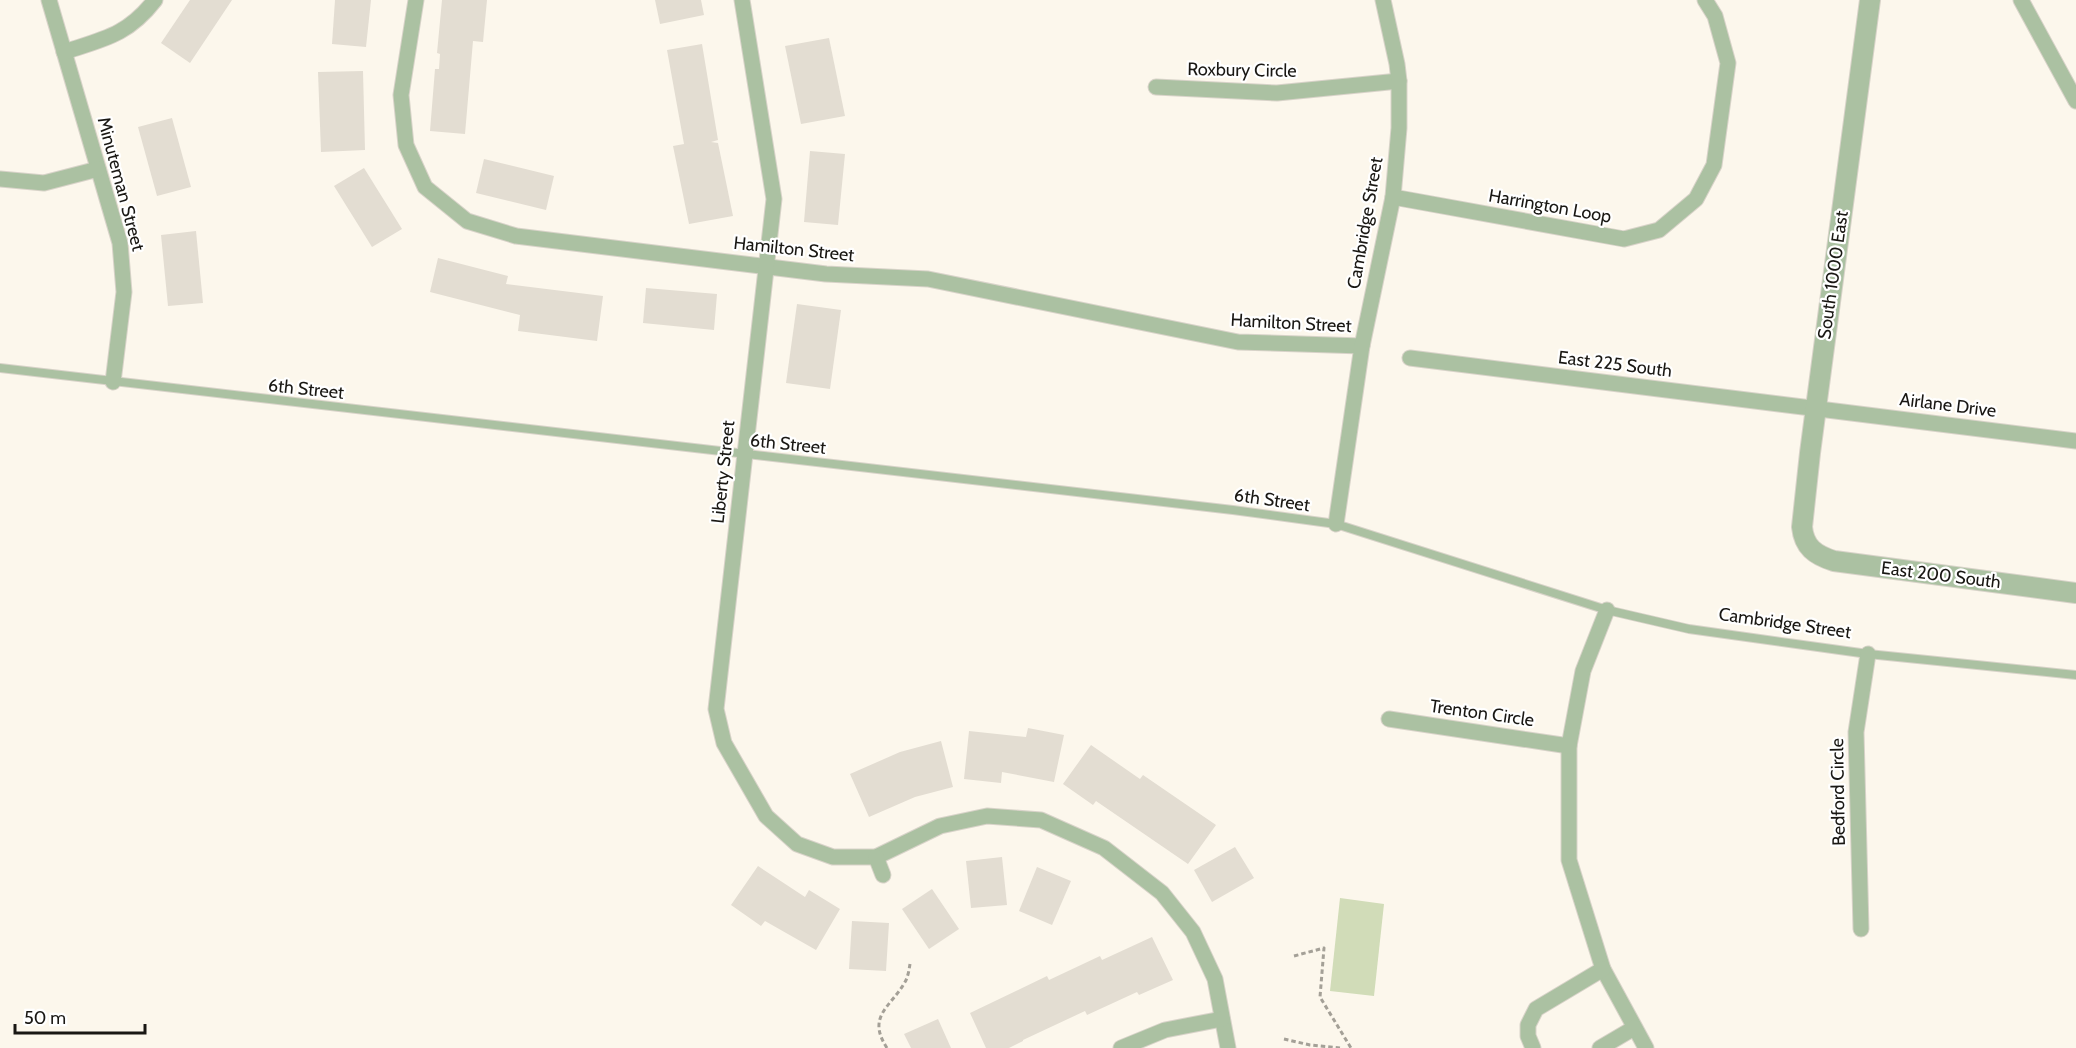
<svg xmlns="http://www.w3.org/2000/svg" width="2076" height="1048" viewBox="0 0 2076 1048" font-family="Cabin,sans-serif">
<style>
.green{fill:#d1dcb8}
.building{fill:#e3ddd2}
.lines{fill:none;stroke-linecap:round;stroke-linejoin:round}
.service-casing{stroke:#d8d3c9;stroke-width:10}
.minor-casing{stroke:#d8d3c9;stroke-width:17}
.tertiary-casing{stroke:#d8d3c9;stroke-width:22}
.path{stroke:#a4a097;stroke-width:3;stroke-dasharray:4.5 3;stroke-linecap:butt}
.service{stroke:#abc1a2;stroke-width:8}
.minor{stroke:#abc1a2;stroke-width:15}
.tertiary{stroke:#abc1a2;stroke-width:20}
.labels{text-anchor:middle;stroke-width:4.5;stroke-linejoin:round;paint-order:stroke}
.street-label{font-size:18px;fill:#191713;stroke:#fff}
</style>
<rect width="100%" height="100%" fill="#fcf7ec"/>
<!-- green -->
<polygon class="green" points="1340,898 1384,904 1374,996 1330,991"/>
<!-- building -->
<g class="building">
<polygon points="190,0 232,0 190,63 161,43"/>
<polygon points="335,0 371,0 366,47 332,44"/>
<polygon points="442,0 487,0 483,42 473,41 465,134 430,131 435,69 439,69 440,54 437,53"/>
<polygon points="655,0 701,0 704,15 660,24"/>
<polygon points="829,38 845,116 801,124 785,46"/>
<polygon points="702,44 718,140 711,142 718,143 733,216 689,224 673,146 684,144 667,50"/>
<polygon points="363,71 365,150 321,152 318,72"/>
<polygon points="172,118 191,187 157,196 138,127"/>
<polygon points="810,151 845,154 838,225 804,222"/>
<polygon points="484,159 554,176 546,210 476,193"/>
<polygon points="364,168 402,229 372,247 334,186"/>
<polygon points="196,231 203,303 168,306 161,235"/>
<polygon points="438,258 508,276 506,284 603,296 597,341 518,331 520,315 430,292"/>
<polygon points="646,288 717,294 714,330 643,323"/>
<polygon points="797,304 841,310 830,389 786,383"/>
<polygon points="1028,728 1064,735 1054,782 1002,772 1001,783 964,779 969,731 1026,737"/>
<polygon points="941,741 953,787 915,797 869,817 850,774 900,752"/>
<polygon points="1091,745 1140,779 1143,775 1216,825 1188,864 1096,801 1093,805 1063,784"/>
<polygon points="1235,847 1254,878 1212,902 1194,870"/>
<polygon points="1002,857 1007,905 971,908 966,861"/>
<polygon points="758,866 805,897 809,890 840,909 816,950 765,921 761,926 731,905"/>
<polygon points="1037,867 1071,881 1052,925 1019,911"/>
<polygon points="932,889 959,929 929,949 902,909"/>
<polygon points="852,921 889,923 886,971 849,969"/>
<polygon points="1152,937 1173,980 1139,995 1137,992 1087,1015 1085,1011 1023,1040 1023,1041 1009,1048 986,1048 970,1013 1047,976 1049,980 1100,956 1102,960"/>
<polygon points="938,1019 951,1048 911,1048 904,1034"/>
</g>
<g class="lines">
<!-- service casing -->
<g class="service-casing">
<polyline id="service" points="0,368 1233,510 1336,524 1607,610 1689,629 1868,654 2076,675"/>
</g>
<!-- minor casing -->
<g class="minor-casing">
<g id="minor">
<polyline points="49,0 120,243 124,292 113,382"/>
<polyline points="416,0 401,95 406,145 425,187 467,221 516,236 826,274 928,279 1238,342 1362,346"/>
<polyline points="742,0 774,199 716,709 724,743 766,816 797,844 833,857 876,857 940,826 987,816 1041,820 1104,848 1162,893 1193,932 1215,979 1228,1048"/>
<polyline points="2021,0 2076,101"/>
<path d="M64,52C104,39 128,35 155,0"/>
<polyline points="1156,87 1277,93 1399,81"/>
<polyline points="0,179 44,183 98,169"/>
<polyline points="1393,197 1624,239 1659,230 1696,199 1714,165 1728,63 1715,16 1705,0"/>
<polyline points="1410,358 2076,441"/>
<polyline points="1336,524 1362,346 1393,197 1399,128 1399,81 1397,64 1383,0"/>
<polyline points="1607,610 1583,671 1569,746 1569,860 1603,969 1646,1048"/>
<polyline points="1389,719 1569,746"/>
<polyline points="876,857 883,875"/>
<polyline points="1861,929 1856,732 1868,654"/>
<polyline points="1121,1048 1165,1030 1222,1019"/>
<polyline points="1533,1048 1528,1036 1528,1025 1536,1009 1603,969"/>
<polyline points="1600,1048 1634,1028"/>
</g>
</g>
<!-- tertiary casing -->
<g class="tertiary-casing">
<path id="tertiary" d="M1870,0L1810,453L1802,527C1804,547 1815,555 1834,561L2076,593"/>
</g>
<!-- path -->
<g class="path">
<polyline points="1294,956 1324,948 1320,997 1351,1048"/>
<polyline points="1284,1039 1310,1045 1340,1048"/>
<path d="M887,1048C866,1016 891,1007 905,982C908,977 909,970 910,964"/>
</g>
<!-- service -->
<use href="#service" class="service"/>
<!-- minor -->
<use href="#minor" class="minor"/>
<!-- tertiary -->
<use href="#tertiary" class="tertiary"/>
</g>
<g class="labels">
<!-- street labels -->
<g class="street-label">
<text transform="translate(1242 70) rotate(1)" y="6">Roxbury Circle</text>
<text transform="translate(121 184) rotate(75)" y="6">Minuteman Street</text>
<text transform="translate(1550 206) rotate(10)" y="6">Harrington Loop</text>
<text transform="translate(1365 223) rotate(-80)" y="6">Cambridge Street</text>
<text transform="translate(794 249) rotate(6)" y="6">Hamilton Street</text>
<text transform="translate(1833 275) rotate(-82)" y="6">South 1000 East</text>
<text transform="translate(1291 323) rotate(3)" y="6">Hamilton Street</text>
<text transform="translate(1615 364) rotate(7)" y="6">East 225 South</text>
<text transform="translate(306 389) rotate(6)" y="6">6th Street</text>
<text transform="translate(1948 405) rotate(7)" y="6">Airlane Drive</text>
<text transform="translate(788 444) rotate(6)" y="6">6th Street</text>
<text transform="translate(723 472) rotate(-84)" y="6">Liberty Street</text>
<text transform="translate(1272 500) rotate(8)" y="6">6th Street</text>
<text transform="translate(1941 575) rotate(7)" y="6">East 200 South</text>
<text transform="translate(1785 623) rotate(8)" y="6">Cambridge Street</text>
<text transform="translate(1482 713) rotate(8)" y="6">Trenton Circle</text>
<text transform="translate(1838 792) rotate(-91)" y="6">Bedford Circle</text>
</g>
</g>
<!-- scale -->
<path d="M15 1024v9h130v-9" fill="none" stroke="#191713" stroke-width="3"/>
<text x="24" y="1024" font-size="18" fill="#191713" stroke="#ffffff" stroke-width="4.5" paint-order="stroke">50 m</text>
</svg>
